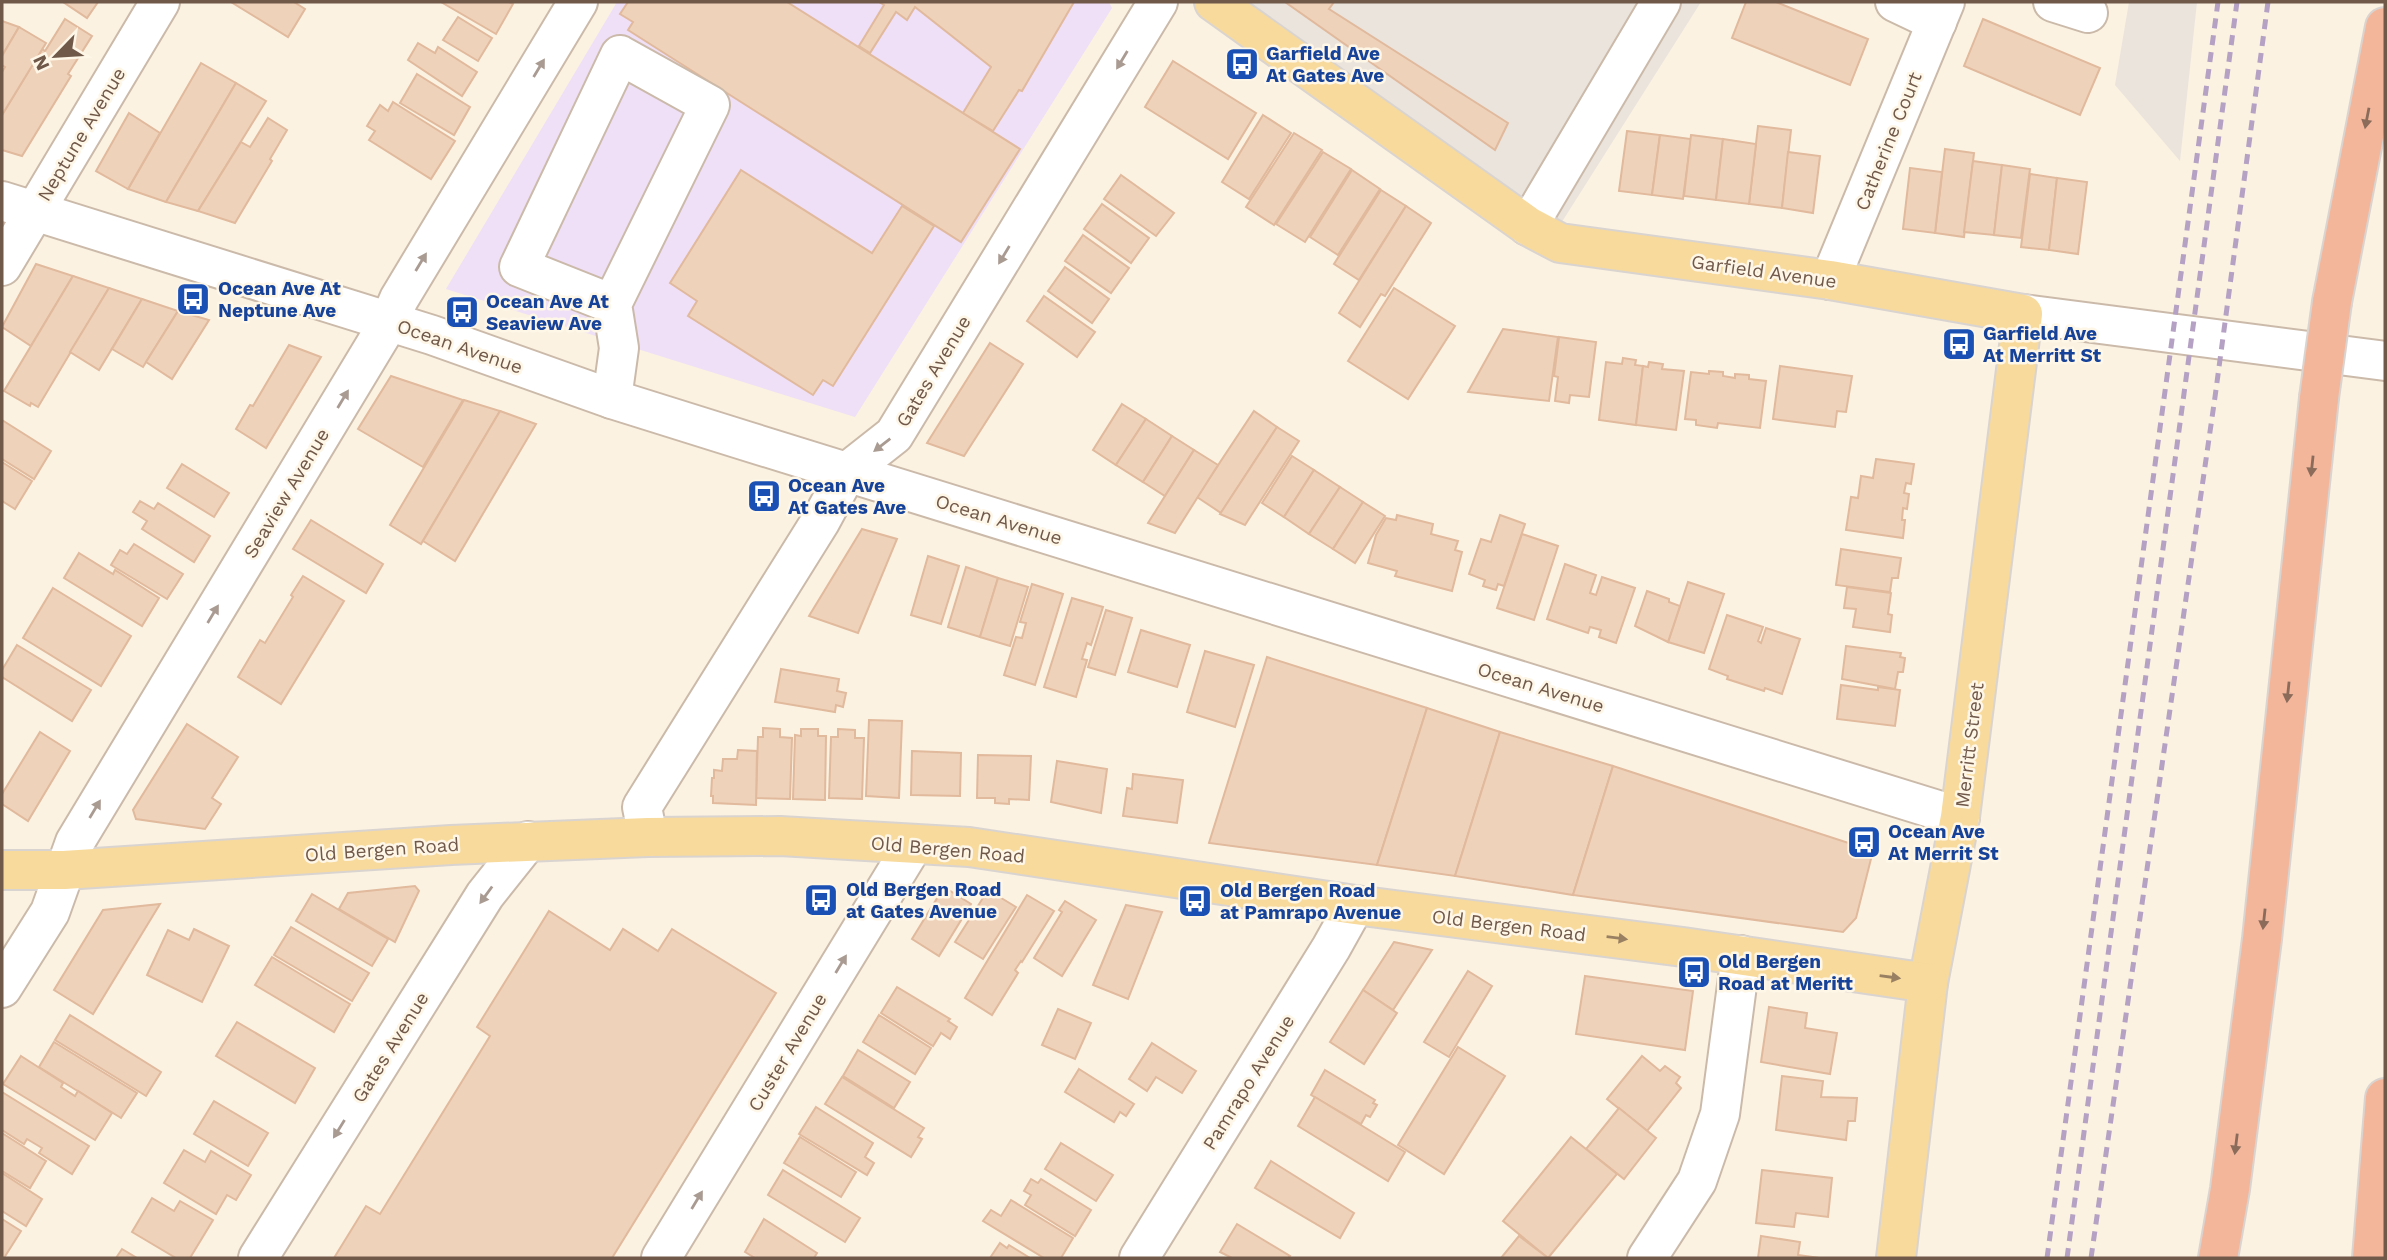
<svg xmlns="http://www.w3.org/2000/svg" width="2387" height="1260" viewBox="0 0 2387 1260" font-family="'Work Sans',sans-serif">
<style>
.industrial{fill:#eae4dd}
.education{fill:#efdff7}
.building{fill:#efd2ba;stroke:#e1b99c;stroke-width:2}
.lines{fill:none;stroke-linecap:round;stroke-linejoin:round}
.minor-casing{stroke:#cbbaa9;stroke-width:42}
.major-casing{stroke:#dad4d0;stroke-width:42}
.highway-casing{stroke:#dad4d0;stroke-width:42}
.minor{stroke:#fff;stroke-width:38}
.major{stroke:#f7da9c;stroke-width:38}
.highway{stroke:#f3b69b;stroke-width:38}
.rail{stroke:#b5a1c3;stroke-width:5;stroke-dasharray:10 7;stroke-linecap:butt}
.highway-bridge-casing{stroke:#dad4d0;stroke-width:42;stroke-linecap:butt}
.highway-bridge{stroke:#f3b69b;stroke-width:38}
.oneway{fill:#aa9b92}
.oneway2{fill:#8b6c5a}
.oneway3{fill:#998063}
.labels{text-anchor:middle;stroke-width:5;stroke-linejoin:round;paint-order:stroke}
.transit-label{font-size:19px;font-weight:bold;fill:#164399;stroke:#fef6e7;text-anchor:start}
.street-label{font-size:19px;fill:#71594a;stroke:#fef6e7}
</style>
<rect width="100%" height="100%" fill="#fbf2e2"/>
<!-- industrial -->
<g class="industrial">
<polygon points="1221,2 1701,2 1553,236"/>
<polygon points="2129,2 2197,2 2180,161 2115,85"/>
</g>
<!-- education -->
<polygon class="education" points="617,2 1109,2 1112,8 855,417 446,289"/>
<!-- building -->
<g class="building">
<polygon points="63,2 98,2 87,18"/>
<polygon points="231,2 294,2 305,9 288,37"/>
<polygon points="441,2 509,2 513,4 496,34"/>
<polygon points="628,2 787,2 1020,149 961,242 628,30 633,22 620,14"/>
<polygon points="879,2 1074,2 1022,91 1019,90 993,131 963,113 991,67 915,7 907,20 896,12 870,53 859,46 884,5"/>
<polygon points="1285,2 1334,2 1329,9 1508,123 1495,150"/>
<polygon points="1746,2 1776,2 1868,39 1850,85 1732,38"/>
<polygon points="458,17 492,38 478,61 443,40"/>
<polygon points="65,19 92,36 68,74 71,76 22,156 2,150 2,115 42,49 45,51"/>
<polygon points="1983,19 2100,68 2080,115 1964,66"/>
<polygon points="2,21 19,27 2,56"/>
<polygon points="19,27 46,43 2,115 2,72 5,67 2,65 2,56"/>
<polygon points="418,43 435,53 438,47 477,72 462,96 408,60"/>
<polygon points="1173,61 1256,113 1228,159 1145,107"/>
<polygon points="201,63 236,83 166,202 128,189"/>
<polygon points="417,74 470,107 454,135 400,103"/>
<polygon points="236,83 266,101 198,211 166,202"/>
<polygon points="393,102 455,141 431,179 369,140 375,131 367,126 380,105 388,111"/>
<polygon points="129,113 160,133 128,189 96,171"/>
<polygon points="1263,115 1291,133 1249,199 1222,182"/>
<polygon points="268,118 287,130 270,159 272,161 235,223 198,211 241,142 250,147"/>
<polygon points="1758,126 1791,130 1782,208 1749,204"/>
<polygon points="1627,131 1660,135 1652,195 1619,191"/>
<polygon points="1294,133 1322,150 1274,225 1246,207"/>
<polygon points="1660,135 1691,139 1683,199 1652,195"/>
<polygon points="1691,135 1723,139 1716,200 1684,196"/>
<polygon points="1723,139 1756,144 1749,204 1716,200"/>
<polygon points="1945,149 1974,153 1964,237 1935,233"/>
<polygon points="1323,152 1351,169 1305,242 1276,224"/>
<polygon points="1788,152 1820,156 1813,213 1782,208"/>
<polygon points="1973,161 2002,165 1994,235 1964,232"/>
<polygon points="2002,165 2030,169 2021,238 1994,235"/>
<polygon points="1910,168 1942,172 1935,233 1903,229"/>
<polygon points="741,170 872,253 902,206 934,226 833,386 823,380 813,395 688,316 697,301 670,283"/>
<polygon points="1352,170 1380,189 1338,255 1310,237"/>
<polygon points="2030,174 2057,178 2049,250 2021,247"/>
<polygon points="1121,175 1174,213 1156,236 1104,199"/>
<polygon points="2057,178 2087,182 2078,254 2049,250"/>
<polygon points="1381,190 1406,206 1359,280 1334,264"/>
<polygon points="1102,204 1149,238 1131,263 1084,229"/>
<polygon points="1406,206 1431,223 1385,296 1381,294 1360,327 1339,313"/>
<polygon points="1083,235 1129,268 1111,293 1065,261"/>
<polygon points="36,264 73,276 31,346 2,327"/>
<polygon points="1065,267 1109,299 1092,323 1048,291"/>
<polygon points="73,276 109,288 38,407 31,403 30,406 4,391"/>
<polygon points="109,288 142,299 99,370 70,352"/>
<polygon points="1394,288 1455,326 1408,399 1348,361"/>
<polygon points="1044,296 1095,332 1077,357 1027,321"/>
<polygon points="142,299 178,311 143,367 112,349"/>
<polygon points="178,311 209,320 172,379 146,362"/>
<polygon points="1503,329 1558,337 1549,401 1468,392"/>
<polygon points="1559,337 1596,342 1589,397 1570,395 1569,403 1555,401 1558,377 1554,376"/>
<polygon points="990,343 1023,364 964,456 927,443"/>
<polygon points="289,345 321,357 266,448 236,429 250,405 253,406"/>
<polygon points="1623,358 1636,360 1635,365 1643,366 1636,425 1599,420 1606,362 1622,364"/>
<polygon points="1649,362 1663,364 1662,369 1684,371 1676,430 1636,425 1643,366 1648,367"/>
<polygon points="1780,366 1852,376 1846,412 1837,411 1835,427 1773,419"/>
<polygon points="1709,371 1723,372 1723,376 1735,378 1735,374 1749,375 1749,379 1766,381 1760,428 1718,423 1717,428 1696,425 1696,420 1685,419 1691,372 1709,374"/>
<polygon points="391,376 463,400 423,467 358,429"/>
<polygon points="464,400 500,411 421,544 390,525"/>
<polygon points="1122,404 1146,419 1116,465 1093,450"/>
<polygon points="500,411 536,424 455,561 423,541"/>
<polygon points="1254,411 1277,427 1221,513 1197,497"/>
<polygon points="1146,419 1172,436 1143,482 1116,465"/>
<polygon points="2,420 51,451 34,479 2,459"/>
<polygon points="1277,427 1299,441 1245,525 1220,514"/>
<polygon points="1172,436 1194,450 1165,496 1143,482"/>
<polygon points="1194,450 1218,465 1175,533 1148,523"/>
<polygon points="1292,456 1314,470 1284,517 1262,503"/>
<polygon points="1876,459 1914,464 1911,484 1906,483 1904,493 1909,494 1907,509 1903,508 1902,520 1905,520 1903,538 1846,530 1851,497 1858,498 1861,476 1873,478"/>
<polygon points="2,462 32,481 15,509 2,501"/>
<polygon points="182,464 229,493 214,517 167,488"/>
<polygon points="1314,470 1340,487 1309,534 1284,517"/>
<polygon points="1340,487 1363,502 1333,549 1309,534"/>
<polygon points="140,501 154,509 158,503 210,536 194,562 142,529 147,521 133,512"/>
<polygon points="1363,502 1385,516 1355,563 1333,549"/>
<polygon points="1397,515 1433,524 1431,534 1458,541 1455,550 1462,552 1452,591 1395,576 1397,571 1368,563 1376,535 1386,518 1396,520"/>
<polygon points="1500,515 1525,524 1504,586 1498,584 1496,590 1483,586 1485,580 1469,574 1481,539 1491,542"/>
<polygon points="311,520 383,564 366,593 293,549"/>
<polygon points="862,529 897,539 858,633 809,616"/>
<polygon points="1522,534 1558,546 1534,620 1497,608"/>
<polygon points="134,544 183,574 167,599 111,565 120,550 127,554"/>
<polygon points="1841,549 1901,558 1898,578 1892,578 1890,592 1836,585"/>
<polygon points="79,553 113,574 115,570 159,598 142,626 64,578"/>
<polygon points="928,556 959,566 941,624 911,615"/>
<polygon points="1565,564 1596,575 1590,593 1596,595 1602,577 1635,588 1616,643 1599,637 1601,630 1590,627 1588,633 1547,619"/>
<polygon points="966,567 998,578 980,637 948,627"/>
<polygon points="303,576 344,601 281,704 238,677 260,640 265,643 293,597 291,595"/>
<polygon points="998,578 1028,587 1010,646 980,637"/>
<polygon points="1688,582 1724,594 1704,653 1668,642"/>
<polygon points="1032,584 1063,594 1035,685 1004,675 1016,637 1022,638 1026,623 1020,622"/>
<polygon points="1847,587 1891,593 1888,614 1892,615 1890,632 1853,627 1856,609 1844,608"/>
<polygon points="53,588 131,636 101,686 23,638"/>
<polygon points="1647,591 1669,599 1669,602 1680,606 1668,642 1635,626"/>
<polygon points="1072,598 1103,607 1091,645 1087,643 1082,659 1087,660 1076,697 1044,687"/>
<polygon points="1106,610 1132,618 1115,675 1088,667"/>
<polygon points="1727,615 1763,627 1758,641 1761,643 1766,628 1800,639 1782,694 1765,688 1764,691 1727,679 1728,676 1709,669"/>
<polygon points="1141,630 1190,645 1177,687 1128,672"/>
<polygon points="17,645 91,690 72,721 2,677 2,670"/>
<polygon points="1846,646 1901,653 1900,657 1905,658 1903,672 1898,672 1895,689 1842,679"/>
<polygon points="1205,651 1254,665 1235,727 1187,712"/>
<polygon points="1267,657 1427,708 1377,865 1209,843"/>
<polygon points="781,669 839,679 837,691 846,693 843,707 836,705 835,712 775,702"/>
<polygon points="1841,685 1878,690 1878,687 1900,690 1895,726 1837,719"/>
<polygon points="1427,708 1500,732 1455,876 1377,865"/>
<polygon points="869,720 902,721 899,798 866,796"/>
<polygon points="187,724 238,757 212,798 221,804 205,829 136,819 133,810"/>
<polygon points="763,728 780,729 780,737 792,738 790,799 756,798 758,737 763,737"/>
<polygon points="801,729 818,729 818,736 826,736 825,800 793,799 795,735 801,736"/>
<polygon points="838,729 855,730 855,738 864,738 862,799 829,798 831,737 838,737"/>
<polygon points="40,732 70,751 28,821 2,804 2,794"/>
<polygon points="1500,732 1613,766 1573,895 1455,876"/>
<polygon points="738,750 757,751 756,805 713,803 713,796 711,796 712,778 714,778 714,770 722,771 723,759 737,759"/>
<polygon points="912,751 961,753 960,796 911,795"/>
<polygon points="978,755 1031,756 1029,800 1009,799 1009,804 995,803 995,798 977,798"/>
<polygon points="1057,761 1107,769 1101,813 1051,802"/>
<polygon points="1613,766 1873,851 1856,918 1843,932 1573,895"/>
<polygon points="1133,774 1183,780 1177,823 1123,816 1127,788 1132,789"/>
<polygon points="415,886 419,891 395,942 339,909 348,893"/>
<polygon points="944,887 971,904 939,956 912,939"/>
<polygon points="988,890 1016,907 983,959 955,942"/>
<polygon points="312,894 388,939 372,966 296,921"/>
<polygon points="1027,895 1054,911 1022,962 1021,961 1015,970 1018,973 992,1015 965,998"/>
<polygon points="1065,901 1096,920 1062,976 1034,958 1062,912 1059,910"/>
<polygon points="160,904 93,1014 54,990 103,910"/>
<polygon points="1126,905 1162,912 1128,999 1093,985"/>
<polygon points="549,911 610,950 623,929 658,951 672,929 776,993 612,1258 334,1258 366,1206 380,1214 490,1036 477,1027"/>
<polygon points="291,927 369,973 352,1001 274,955"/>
<polygon points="194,929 229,946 202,1002 147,975 168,930 189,940"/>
<polygon points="1394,942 1432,950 1393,1010 1363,990"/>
<polygon points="272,957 350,1004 334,1032 255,985"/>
<polygon points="1468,971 1492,986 1449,1057 1424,1042"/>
<polygon points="1585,976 1693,991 1685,1050 1576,1034"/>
<polygon points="897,987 950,1019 948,1021 957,1027 950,1039 941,1033 933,1046 881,1013"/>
<polygon points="1363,990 1397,1013 1364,1064 1330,1042"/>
<polygon points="1769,1007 1807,1013 1805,1028 1837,1033 1830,1074 1761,1062"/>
<polygon points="1058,1009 1091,1023 1075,1059 1042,1045"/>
<polygon points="70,1015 161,1072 146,1096 55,1040"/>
<polygon points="879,1015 931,1048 915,1074 863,1042"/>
<polygon points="237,1022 315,1068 295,1103 216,1056"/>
<polygon points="54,1042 137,1093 121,1118 39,1067"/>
<polygon points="1152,1043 1196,1071 1182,1093 1156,1077 1147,1091 1129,1079"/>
<polygon points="1458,1047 1505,1076 1444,1174 1398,1145"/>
<polygon points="858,1050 910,1082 894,1108 843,1076"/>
<polygon points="21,1056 63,1083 61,1087 75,1096 78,1091 112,1113 95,1140 3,1084"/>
<polygon points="1642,1056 1660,1071 1665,1066 1680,1077 1676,1083 1681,1088 1647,1131 1607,1099"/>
<polygon points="1079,1069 1134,1104 1126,1116 1120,1112 1114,1122 1065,1092"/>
<polygon points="1325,1070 1375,1100 1373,1103 1377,1105 1370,1117 1366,1115 1361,1124 1311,1095"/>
<polygon points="1782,1076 1823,1081 1821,1097 1857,1098 1855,1121 1848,1121 1846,1140 1776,1130"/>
<polygon points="842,1077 924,1128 918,1137 922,1139 911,1157 825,1104"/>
<polygon points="2,1092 89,1146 72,1174 39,1153 42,1148 27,1139 24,1144 2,1130"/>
<polygon points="1315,1097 1405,1152 1388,1181 1298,1126"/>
<polygon points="214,1101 268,1133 248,1166 194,1134"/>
<polygon points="816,1107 873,1143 865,1157 874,1163 867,1175 799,1134"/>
<polygon points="1619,1108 1656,1138 1624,1179 1586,1149"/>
<polygon points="2,1133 46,1161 30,1188 2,1171"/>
<polygon points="800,1137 856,1172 841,1197 784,1163"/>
<polygon points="1571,1137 1617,1174 1548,1258 1503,1221"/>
<polygon points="1061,1143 1113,1175 1096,1201 1045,1169"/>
<polygon points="184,1150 205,1162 211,1151 251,1175 236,1200 227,1195 216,1214 164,1183"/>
<polygon points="1271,1161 1354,1213 1340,1238 1255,1188"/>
<polygon points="783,1170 860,1218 845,1242 768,1195"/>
<polygon points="1762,1170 1832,1178 1828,1217 1796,1213 1794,1227 1756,1223"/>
<polygon points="2,1173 42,1199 26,1226 2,1211"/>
<polygon points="1031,1179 1038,1183 1041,1179 1091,1210 1075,1236 1025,1205 1031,1195 1024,1191"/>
<polygon points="152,1198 174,1211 180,1201 213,1220 190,1258 176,1258 132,1232"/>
<polygon points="1011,1200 1073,1238 1061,1258 1044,1258 983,1221 991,1210 1001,1216"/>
<polygon points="2,1219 21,1231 4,1258 2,1257"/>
<polygon points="764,1219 817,1253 814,1258 755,1258 745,1252"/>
<polygon points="1237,1224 1290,1256 1288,1258 1232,1258 1220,1252"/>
<polygon points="1519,1236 1548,1258 1501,1258"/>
<polygon points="1761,1236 1800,1242 1798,1255 1820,1258 1758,1258"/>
<polygon points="1000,1243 1007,1248 1009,1245 1030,1258 990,1258"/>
<polygon points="122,1249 137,1258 116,1258"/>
</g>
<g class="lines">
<!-- minor casing -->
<g class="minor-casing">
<g id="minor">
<polyline points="1895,2 1937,22"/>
<polyline points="2053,2 2088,13"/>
<polyline points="2,201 432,335 612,399 743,440 1960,817"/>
<polyline points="1528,226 1661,2"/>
<polyline points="2,266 160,2"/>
<polyline points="1830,280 1945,2"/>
<polyline points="612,304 519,267 620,55 710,105 612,304 619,348 612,399"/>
<polyline points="2023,314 2385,361"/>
<polyline points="648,837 642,807 820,522 847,472 894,435 1158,2"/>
<polyline points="2,988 50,912 75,842 389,322 399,299 578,2"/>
<polyline points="258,1258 485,895 528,841"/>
<polyline points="661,1258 913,845"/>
<polyline points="1139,1258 1331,948 1355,905"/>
<polyline points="1647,1258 1697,1181 1720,1114 1741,955"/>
</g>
</g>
<!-- major casing -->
<g class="major-casing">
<g id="major">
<polyline points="1214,2 1528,226 1560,243 1830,280 2023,314 1960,817 1928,983 1896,1258"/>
<polyline points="2,870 64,870 451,845 648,837 780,836 969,847 1355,905 1683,947 1928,983"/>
</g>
</g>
<!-- highway casing -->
<g class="highway-casing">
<g id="highway">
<polyline points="2332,302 2385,27"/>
<polyline points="2218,1258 2230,1189 2262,939 2319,398"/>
<polyline points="2372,1258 2385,1098"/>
</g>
</g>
<!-- minor -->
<use href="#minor" class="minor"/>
<!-- major -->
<use href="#major" class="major"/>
<!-- highway -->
<use href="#highway" class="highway"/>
<!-- rail -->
<g class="rail">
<polyline points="2047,1258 2218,2"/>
<polyline points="2067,1258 2237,2"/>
<polyline points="2091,1258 2215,397 2268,2"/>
</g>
<!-- highway-bridge casing -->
<g class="highway-bridge-casing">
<polyline id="highway-bridge" points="2319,398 2332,302"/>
</g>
<!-- highway-bridge -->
<use href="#highway-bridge" class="highway-bridge"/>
</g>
<!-- one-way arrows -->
<defs><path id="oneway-solid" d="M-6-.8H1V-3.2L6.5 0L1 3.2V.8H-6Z" transform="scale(1.75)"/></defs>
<g class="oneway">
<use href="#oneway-solid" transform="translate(1122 60) rotate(121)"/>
<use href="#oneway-solid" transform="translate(539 68) rotate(-59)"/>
<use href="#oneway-solid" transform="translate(1004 255) rotate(121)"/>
<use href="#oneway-solid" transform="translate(421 262) rotate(-59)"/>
<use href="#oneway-solid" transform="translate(343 399) rotate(-59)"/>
<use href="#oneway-solid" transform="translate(882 445) rotate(142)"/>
<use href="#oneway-solid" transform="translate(213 614) rotate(-59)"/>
<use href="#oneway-solid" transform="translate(95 809) rotate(-59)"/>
<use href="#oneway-solid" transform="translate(486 895) rotate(126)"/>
<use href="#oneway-solid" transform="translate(841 964) rotate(-59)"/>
<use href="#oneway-solid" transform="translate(339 1129) rotate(122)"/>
<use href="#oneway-solid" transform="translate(697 1200) rotate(-59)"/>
</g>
<g class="oneway2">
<use href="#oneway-solid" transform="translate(2367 118) rotate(101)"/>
<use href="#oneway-solid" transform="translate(2312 466) rotate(96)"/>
<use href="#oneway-solid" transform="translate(2288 692) rotate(96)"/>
<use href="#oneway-solid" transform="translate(2264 919) rotate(96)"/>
<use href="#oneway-solid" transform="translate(2236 1144) rotate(97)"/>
</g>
<g class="oneway3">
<use href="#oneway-solid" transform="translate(1617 938) rotate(7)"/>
<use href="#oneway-solid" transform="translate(1890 977) rotate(8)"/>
</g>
<!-- icons -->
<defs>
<g id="bus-square" transform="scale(1.75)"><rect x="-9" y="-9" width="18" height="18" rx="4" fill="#1a4fb4" stroke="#fef6e7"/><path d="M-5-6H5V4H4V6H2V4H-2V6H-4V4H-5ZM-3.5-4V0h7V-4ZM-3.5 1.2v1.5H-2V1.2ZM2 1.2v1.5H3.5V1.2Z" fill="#fff"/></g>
</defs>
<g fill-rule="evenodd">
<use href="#bus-square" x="1242" y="64"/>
<use href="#bus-square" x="193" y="299"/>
<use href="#bus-square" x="462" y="312"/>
<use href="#bus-square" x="1959" y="344"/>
<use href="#bus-square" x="764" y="496"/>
<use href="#bus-square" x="1864" y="842"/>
<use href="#bus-square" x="821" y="900"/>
<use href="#bus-square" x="1195" y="901"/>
<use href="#bus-square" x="1694" y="972"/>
</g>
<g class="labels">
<!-- transit labels -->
<g class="transit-label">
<text x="1266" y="60">Garfield Ave<tspan x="1266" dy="22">At Gates Ave</tspan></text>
<text x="218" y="295">Ocean Ave At<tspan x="218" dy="22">Neptune Ave</tspan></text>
<text x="486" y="308">Ocean Ave At<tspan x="486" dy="22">Seaview Ave</tspan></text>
<text x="1983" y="340">Garfield Ave<tspan x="1983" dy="22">At Merritt St</tspan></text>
<text x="788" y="492">Ocean Ave<tspan x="788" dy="22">At Gates Ave</tspan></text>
<text x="1888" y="838">Ocean Ave<tspan x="1888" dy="22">At Merrit St</tspan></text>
<text x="846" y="896">Old Bergen Road<tspan x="846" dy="22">at Gates Avenue</tspan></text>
<text x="1220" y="897">Old Bergen Road<tspan x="1220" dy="22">at Pamrapo Avenue</tspan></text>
<text x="1718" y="968">Old Bergen<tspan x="1718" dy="22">Road at Meritt</tspan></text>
</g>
<!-- street labels -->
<g class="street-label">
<text transform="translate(81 134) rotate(-59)" y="7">Neptune Avenue</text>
<text transform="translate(1888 141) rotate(-68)" y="7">Catherine Court</text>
<text transform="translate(1764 271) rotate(8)" y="7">Garfield Avenue</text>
<text transform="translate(460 346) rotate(19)" y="7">Ocean Avenue</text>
<text transform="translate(933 371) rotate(-59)" y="7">Gates Avenue</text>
<text transform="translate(286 493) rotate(-59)" y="7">Seaview Avenue</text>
<text transform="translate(999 519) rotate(17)" y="7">Ocean Avenue</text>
<text transform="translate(1541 687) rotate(17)" y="7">Ocean Avenue</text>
<text transform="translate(1969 745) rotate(-83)" y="7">Merritt Street</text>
<text transform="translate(382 849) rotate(-4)" y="7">Old Bergen Road</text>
<text transform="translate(948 849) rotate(5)" y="7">Old Bergen Road</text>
<text transform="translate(1509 925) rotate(7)" y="7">Old Bergen Road</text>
<text transform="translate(390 1047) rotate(-58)" y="7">Gates Avenue</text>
<text transform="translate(787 1052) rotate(-59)" y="7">Custer Avenue</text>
<text transform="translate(1248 1082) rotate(-58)" y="7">Pamrapo Avenue</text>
</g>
</g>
<!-- border -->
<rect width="2387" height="1260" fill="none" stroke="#71594a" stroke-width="7"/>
<!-- north arrow -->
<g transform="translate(56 56) rotate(245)" stroke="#fef6e7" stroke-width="5" paint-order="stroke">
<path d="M0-5L12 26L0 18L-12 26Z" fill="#71594a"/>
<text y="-10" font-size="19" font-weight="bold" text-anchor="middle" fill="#71594a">N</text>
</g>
</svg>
